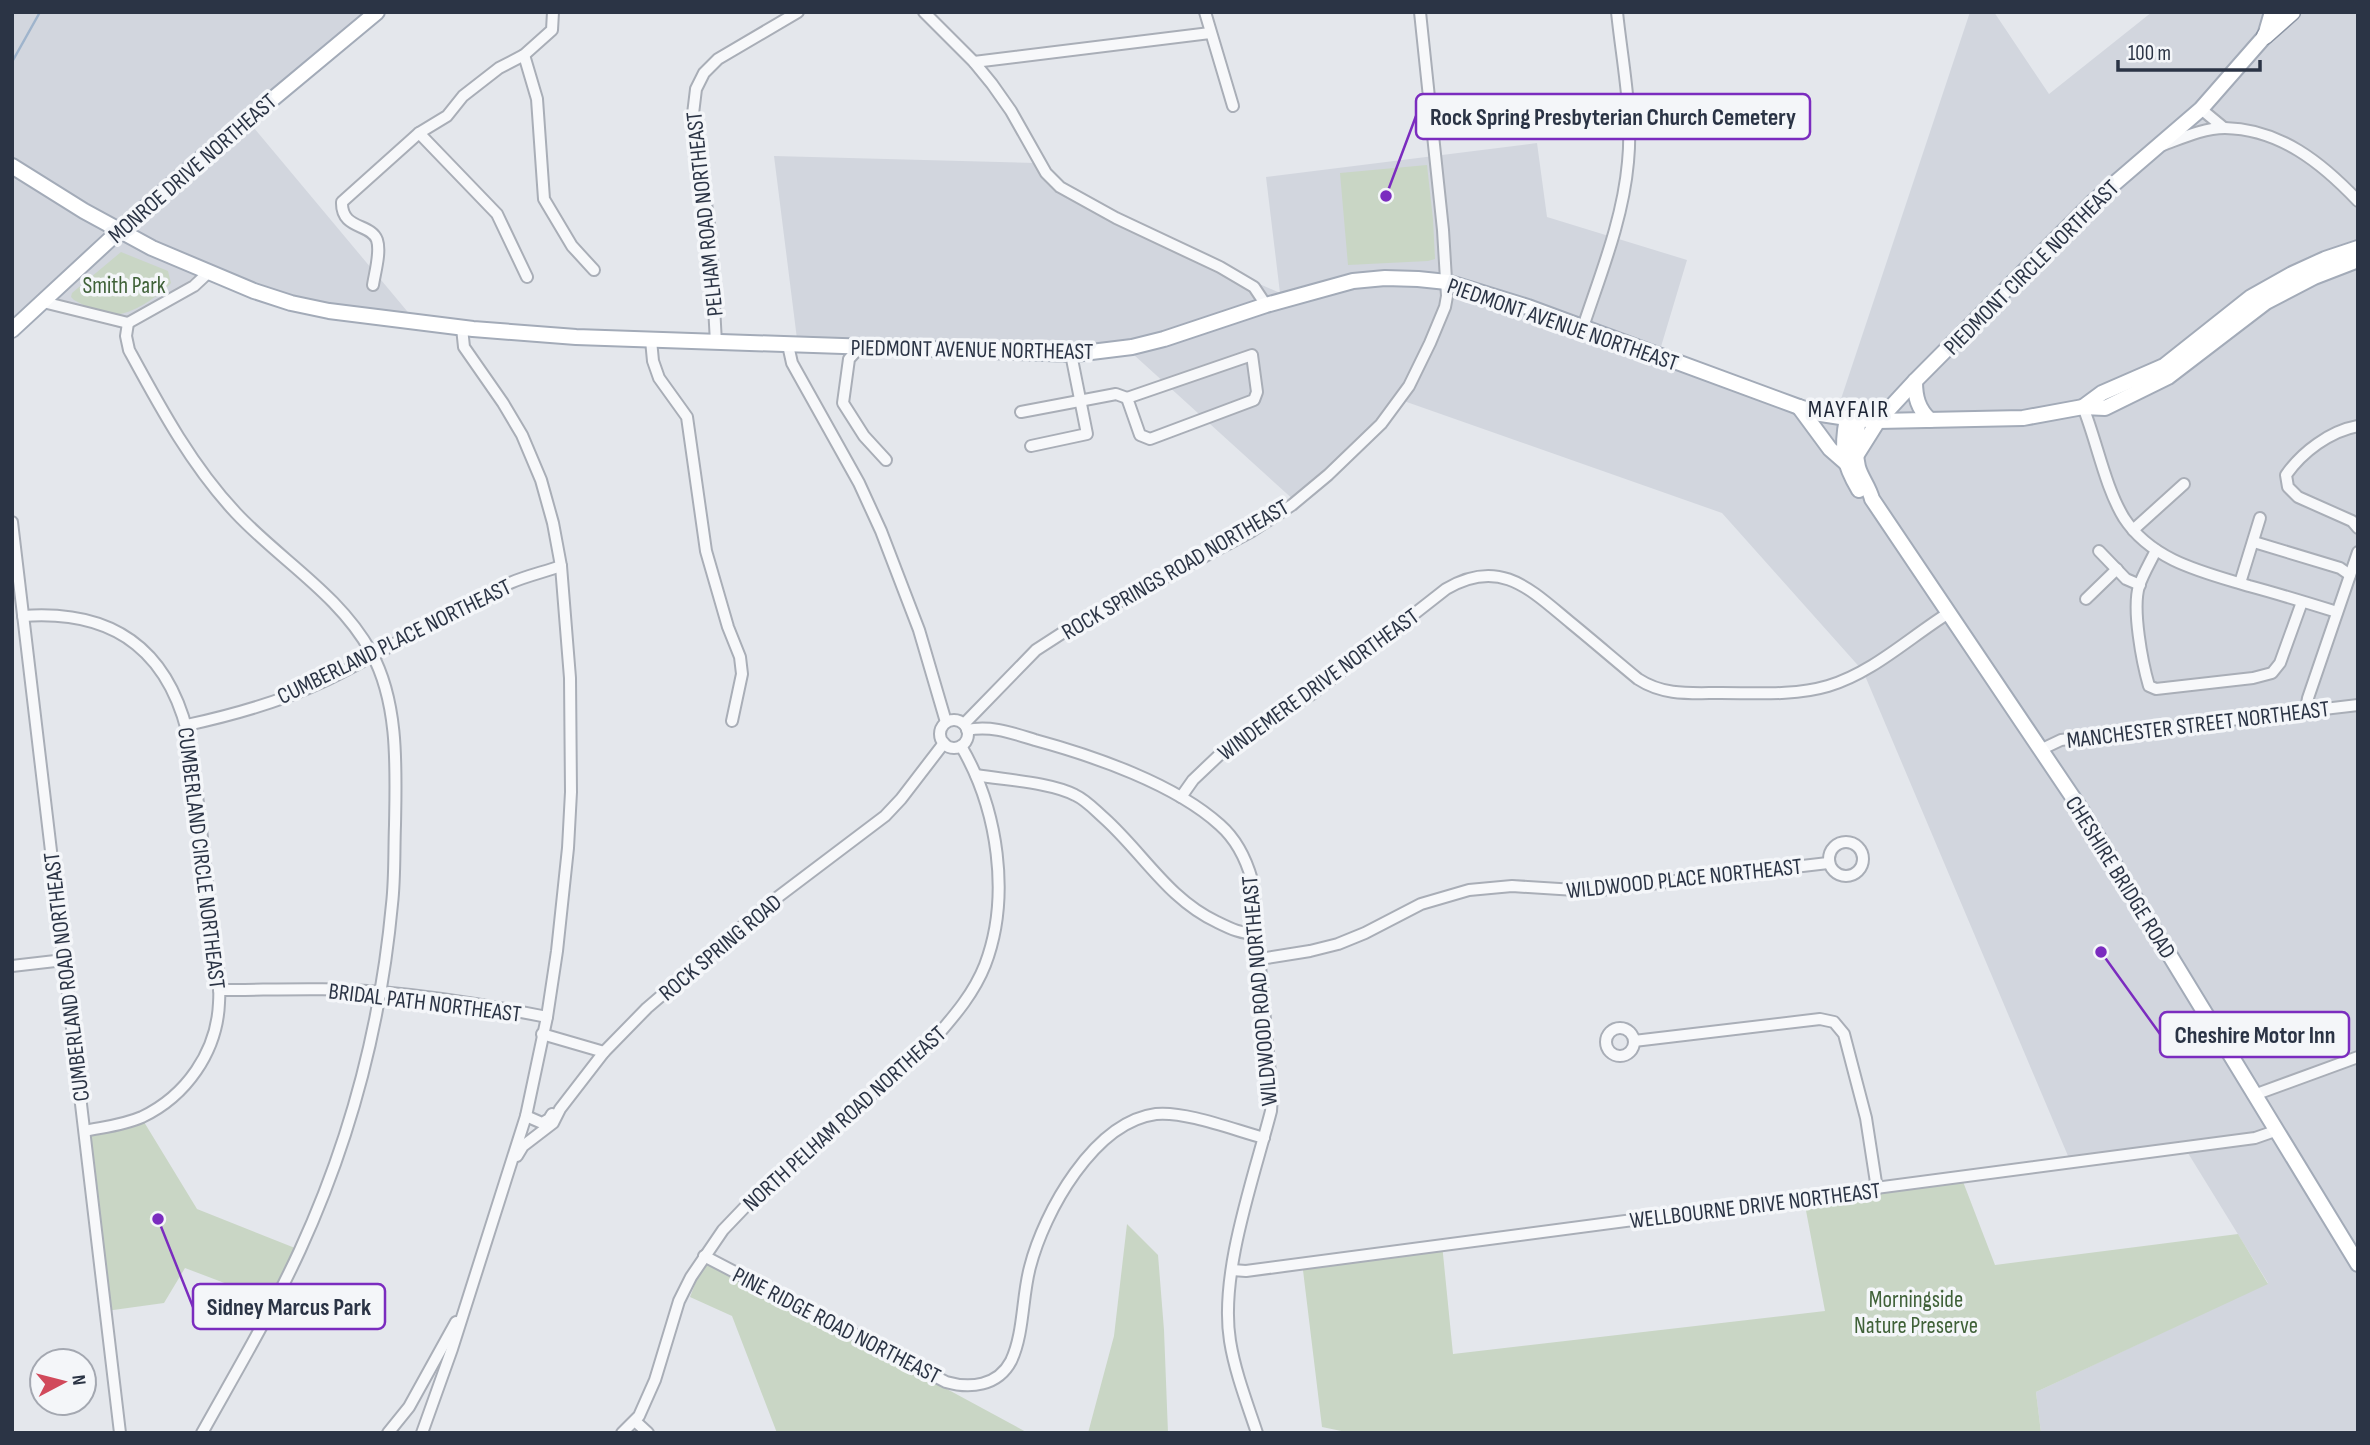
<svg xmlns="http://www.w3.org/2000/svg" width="2370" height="1445" viewBox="0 0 2370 1445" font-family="'Sofia Sans Condensed',sans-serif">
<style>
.built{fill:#d2d6de}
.green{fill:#c9d6c5}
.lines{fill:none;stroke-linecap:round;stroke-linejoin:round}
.stream{stroke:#9fb4cc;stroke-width:2.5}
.minor-casing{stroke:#a9aeb7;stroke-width:14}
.major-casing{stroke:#a3abb8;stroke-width:18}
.highway-casing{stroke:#8b94a3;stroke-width:19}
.minor{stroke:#f7f8fa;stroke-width:10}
.major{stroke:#fff;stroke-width:14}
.highway{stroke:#fff;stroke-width:16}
.labels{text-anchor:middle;stroke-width:7;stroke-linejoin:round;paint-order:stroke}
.street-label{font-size:23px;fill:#2b3445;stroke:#f4f6f9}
.park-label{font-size:23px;fill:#3f6138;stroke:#f4f6f9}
.neighbourhood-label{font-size:24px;letter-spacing:2px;fill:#1d2536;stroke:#f4f6f9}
.leader{fill:none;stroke:#7b2cbf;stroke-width:2.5}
.callout-dot{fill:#7b2cbf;stroke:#f4f6f9;stroke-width:2.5}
.callout{fill:#f4f6f9;stroke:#7b2cbf;stroke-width:2.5}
.callout-label{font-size:24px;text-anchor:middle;font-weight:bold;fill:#2b3445}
</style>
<rect width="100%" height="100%" fill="#e4e7ec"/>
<!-- built -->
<g class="built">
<polygon points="12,12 378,12 249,122 417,323 300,305 203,270 125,330 39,302 12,329"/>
<polygon points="1970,12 1994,12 2049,94 2152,12 2358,12 2358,1433 2041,1433 2036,1392 2268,1283 2183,1145 2071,1163 1863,671 1722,513 1401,400 1296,502 1123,345 1031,356 798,347 774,156 1036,163 1084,207 1280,293 1266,177 1537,143 1547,217 1687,260 1657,360 1835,417"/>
</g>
<!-- green -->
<g class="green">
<polygon points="1427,165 1433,219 1435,259 1428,261 1348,265 1340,173"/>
<path d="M121,252L168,271L171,283C158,297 125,320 106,314C95,312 84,305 74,300L71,297L72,293Z"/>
<polygon points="141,1117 197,1209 300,1250 274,1302 185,1268 164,1303 106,1311 85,1131"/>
<polygon points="1962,1179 1995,1265 2238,1234 2268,1284 2036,1392 2041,1433 1351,1433 1322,1427 1302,1262 1442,1244 1453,1354 1825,1311 1804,1200"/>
<polygon points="1127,1224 1158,1255 1164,1330 1168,1433 1088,1433 1114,1336"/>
<polygon points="705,1258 1028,1433 777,1433 732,1316 690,1297"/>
</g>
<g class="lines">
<!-- stream -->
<polyline class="stream" points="12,62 40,12"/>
<!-- minor casing -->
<g class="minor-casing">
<g id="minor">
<polyline points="924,12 974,62 992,84 1011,111 1046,173 1060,187 1116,218 1220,267 1254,287 1266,305"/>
<polyline points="1205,12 1233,106"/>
<polyline points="524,55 537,99 544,199 572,246 594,270"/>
<polyline points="974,62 1210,33"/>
<polyline points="2201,109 2224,128"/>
<polyline points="419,133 497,214 527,277"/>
<path d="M2163,145C2182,138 2203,128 2225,128C2280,129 2322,163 2358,201"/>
<path d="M373,285C375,272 381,252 377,240C371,223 341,230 342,202L419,133L447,116L463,96L499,68L524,55L552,30L553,12"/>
<polyline points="43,302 128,323"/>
<path d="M128,323L126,336L129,350C160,407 191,465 236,513C280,560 339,594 371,652C399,703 396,768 395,825C394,851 395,878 392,904C381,1023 350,1141 300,1250C271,1313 236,1372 202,1433"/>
<polyline points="128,323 194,286 209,272"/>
<path d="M1583,327C1601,273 1623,219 1628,162C1633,112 1622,61 1617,12"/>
<polyline points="651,340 653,361 659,378 687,417 706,551 728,627 740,657 742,674 732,721"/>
<polyline points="716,343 710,231 693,114 696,89 704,73 718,59 798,12"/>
<polyline points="788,345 792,363 859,483 881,531 919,630 946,722"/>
<polyline points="859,348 849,359 843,403 864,436 886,460"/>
<polygon points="1252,355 1257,392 1254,400 1150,439 1140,435 1127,398"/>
<path d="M2083,407C2097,442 2105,487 2124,518C2152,561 2203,572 2249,586C2279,594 2308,603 2337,612"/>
<polyline points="1021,412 1116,394 1127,398"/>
<path d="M2358,426C2330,431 2302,452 2286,475L2288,487L2298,497L2352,521L2358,528"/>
<polyline points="1031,446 1087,434 1071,354"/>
<polyline points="12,522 120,1433"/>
<polyline points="2133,530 2184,484"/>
<polyline points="2254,542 2340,568 2350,575"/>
<path d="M2156,550C2151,561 2143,574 2139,586C2132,609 2142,662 2149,686L2156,689L2253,678L2272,673L2280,663L2302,602"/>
<polyline points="2099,551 2126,579 2140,585"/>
<polyline points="2240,583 2260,518"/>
<polyline points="2086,599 2117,569"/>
<path d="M23,616C119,609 173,655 191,748C198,801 204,854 210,908C213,939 221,972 219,1003C217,1052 186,1096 142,1117C124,1125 104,1127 85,1131"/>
<polyline points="2306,710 2308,698 2358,552"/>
<circle cx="954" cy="734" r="14"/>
<polyline points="964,724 1036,650 1070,628 1252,531 1292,505 1328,475 1381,424 1409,386 1430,343 1445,307 1447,296 1443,230 1420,12"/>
<path d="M187,725C233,715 277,703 320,683C384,653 444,612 510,583C526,576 544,572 561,566"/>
<path d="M967,730C991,725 1012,733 1035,740C1094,756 1175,784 1220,825C1237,840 1246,859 1252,880L1272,1095L1271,1111C1254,1177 1219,1274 1230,1341C1235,1372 1247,1403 1257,1433"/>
<polyline points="2040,750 2061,740 2358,705"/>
<path d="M976,775C1004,780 1050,782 1075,795C1086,800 1095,810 1104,818C1143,853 1168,899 1217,922C1231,929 1242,934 1257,934"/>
<path d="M1181,797L1193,780L1234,741L1312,694L1446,589C1500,557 1530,589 1571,623C1593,641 1615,660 1638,679C1664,696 1691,693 1721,693C1756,693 1794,696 1828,686C1872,673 1909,638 1947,614"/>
<circle cx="1846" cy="859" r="17"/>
<polyline points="1260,959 1310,951 1338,944 1365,933 1421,904 1469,890 1512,886 1591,891 1828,863"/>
<polyline points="12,966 64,960"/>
<path d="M219,990C273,990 327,987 381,992C437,997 492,1006 547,1017"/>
<circle cx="1620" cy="1042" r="14"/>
<polyline points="542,1034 604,1052"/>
<polyline points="1634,1041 1820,1019 1834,1022 1844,1034 1866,1118 1877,1189"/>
<polyline points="2254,1095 2358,1057"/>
<polyline points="526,1116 542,1123 549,1119 552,1114"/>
<polyline points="517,1156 523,1146 553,1123 560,1109 604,1052 647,1008 766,906 885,816 901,799 944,743"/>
<path d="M704,1256L946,1382C970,1389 998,1386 1011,1361C1024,1334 1022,1296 1030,1267C1044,1212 1094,1122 1156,1114C1186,1111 1234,1130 1264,1138"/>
<polyline points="1232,1270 1246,1271 2255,1138 2275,1131"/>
<polyline points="635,1421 648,1433"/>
<polyline points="388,1433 409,1407 456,1322"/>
<polyline points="422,1433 452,1349 526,1116 547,1017 557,951 568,848 571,792 570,678 561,566 553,523 541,480 522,435 503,403 464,347 462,328"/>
<path d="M622,1433L639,1416L655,1380L679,1301L691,1277L723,1230L745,1207L936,1037C955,1015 974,993 985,965C1011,897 998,809 961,746"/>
</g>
</g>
<!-- major casing -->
<g class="major-casing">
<g id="major">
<polyline points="12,166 84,211 152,248 254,291 291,303 329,311 473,329 576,337 1075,354 1132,347 1164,339 1266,305 1353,281 1385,278 1418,279 1447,282 1528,307 1799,407 1821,414 1847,418 1878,421 2023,418 2083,407 2105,408 2168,377 2266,302 2314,277 2358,260"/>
<polyline points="12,330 119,231 197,162 377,12"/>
<path d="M1915,381C1915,397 1918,409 1930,420"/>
<polyline points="1799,407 1830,449 1846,463"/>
<polyline points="2083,407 2102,393 2164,366 2251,297 2292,274 2325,259 2358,248"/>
<path d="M1847,418C1841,450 1843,463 1859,490"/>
<path d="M1859,419C1856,435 1854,452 1858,467C1861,478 1869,487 1872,499L2080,808L2358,1264"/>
<polyline points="1856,456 1878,421 1915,381 2093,202 2201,109 2265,36 2272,12"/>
</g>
</g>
<!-- highway casing -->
<g class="highway-casing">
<polyline id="highway" points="2265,36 2292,12"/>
</g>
<!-- minor -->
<use href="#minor" class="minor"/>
<!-- major -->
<use href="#major" class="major"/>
<!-- highway -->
<use href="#highway" class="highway"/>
</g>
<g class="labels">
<!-- street labels -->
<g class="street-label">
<text transform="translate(192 168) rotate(-41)" y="8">MONROE DRIVE NORTHEAST</text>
<text transform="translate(704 214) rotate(-96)" y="8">PELHAM ROAD NORTHEAST</text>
<text transform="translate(2031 267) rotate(-45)" y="8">PIEDMONT CIRCLE NORTHEAST</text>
<text transform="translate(1563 324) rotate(19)" y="8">PIEDMONT AVENUE NORTHEAST</text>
<text transform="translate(972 349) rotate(1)" y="8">PIEDMONT AVENUE NORTHEAST</text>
<text transform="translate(1175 569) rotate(-30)" y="8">ROCK SPRINGS ROAD NORTHEAST</text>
<text transform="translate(394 641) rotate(-26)" y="8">CUMBERLAND PLACE NORTHEAST</text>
<text transform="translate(1318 684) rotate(-36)" y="8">WINDEMERE DRIVE NORTHEAST</text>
<text transform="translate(2198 724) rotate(-7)" y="8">MANCHESTER STREET NORTHEAST</text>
<text transform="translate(202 858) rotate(83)" y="8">CUMBERLAND CIRCLE NORTHEAST</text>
<text transform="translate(2121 877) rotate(58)" y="8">CHESHIRE BRIDGE ROAD</text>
<text transform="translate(1684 878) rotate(-6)" y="8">WILDWOOD PLACE NORTHEAST</text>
<text transform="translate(720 947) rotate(-40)" y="8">ROCK SPRING ROAD</text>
<text transform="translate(66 977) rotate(-97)" y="8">CUMBERLAND ROAD NORTHEAST</text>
<text transform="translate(1259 991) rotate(-95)" y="8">WILDWOOD ROAD NORTHEAST</text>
<text transform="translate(425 1002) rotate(7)" y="8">BRIDAL PATH NORTHEAST</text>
<text transform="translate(844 1118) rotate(-42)" y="8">NORTH PELHAM ROAD NORTHEAST</text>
<text transform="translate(1755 1205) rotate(-7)" y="8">WELLBOURNE DRIVE NORTHEAST</text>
<text transform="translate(837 1325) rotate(27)" y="8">PINE RIDGE ROAD NORTHEAST</text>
</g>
<!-- park labels -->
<g class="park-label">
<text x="124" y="293">Smith Park</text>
<text x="1916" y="1307">Morningside<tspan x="1916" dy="26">Nature Preserve</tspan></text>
</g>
<!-- neighbourhood labels -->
<g class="neighbourhood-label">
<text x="1849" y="417">MAYFAIR</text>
</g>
</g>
<!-- callouts -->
<path class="leader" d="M1386 196L1416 116M2101 952L2160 1034M158 1219L193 1307"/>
<g class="callout-dot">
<circle cx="1386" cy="196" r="7"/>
<circle cx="2101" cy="952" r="7"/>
<circle cx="158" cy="1219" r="7"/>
</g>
<g class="callout">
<rect x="1416" y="94" width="394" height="45" rx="7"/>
<rect x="2160" y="1012" width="189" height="45" rx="7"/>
<rect x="193" y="1284" width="192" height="45" rx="7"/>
</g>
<g class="callout-label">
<text x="1613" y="125">Rock Spring Presbyterian Church Cemetery</text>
<text x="2255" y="1043">Cheshire Motor Inn</text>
<text x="289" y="1315">Sidney Marcus Park</text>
</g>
<!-- border -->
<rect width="2370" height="1445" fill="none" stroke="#2b3445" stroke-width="28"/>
<!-- north arrow -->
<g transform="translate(63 1382) rotate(83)"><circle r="33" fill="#f4f6f9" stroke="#a4a8b1" stroke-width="2"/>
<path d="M0-5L12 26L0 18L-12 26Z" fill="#d1495b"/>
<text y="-10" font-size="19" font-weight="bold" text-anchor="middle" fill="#2b3445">N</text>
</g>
<!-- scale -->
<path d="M2118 60v10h142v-10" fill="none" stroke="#2b3445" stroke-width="3.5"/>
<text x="2128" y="60" font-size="21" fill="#2b3445" stroke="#f4f6f9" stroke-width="5" paint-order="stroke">100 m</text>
</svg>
